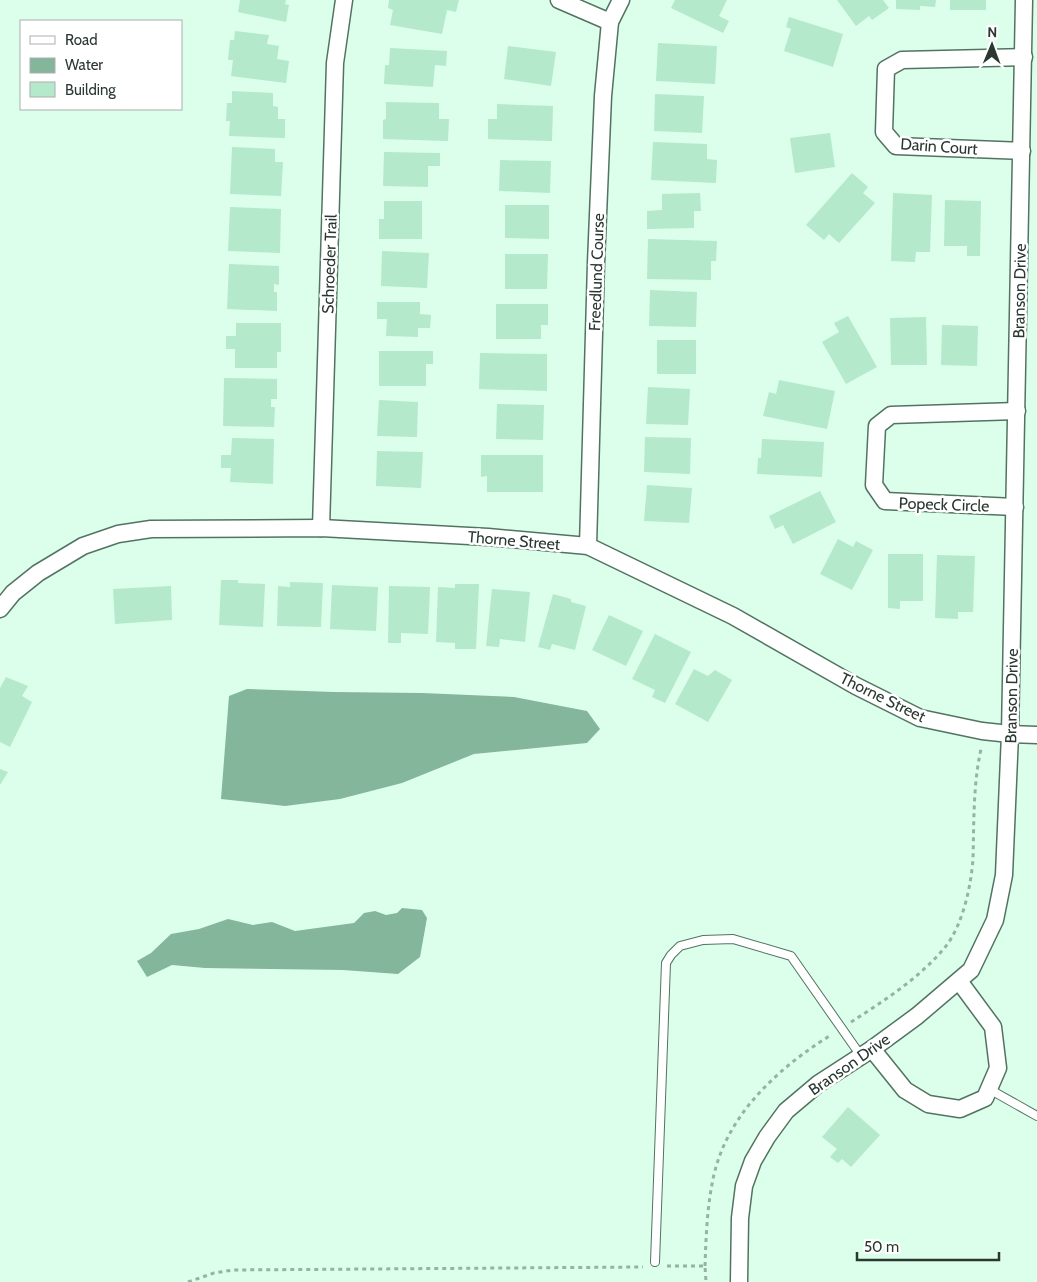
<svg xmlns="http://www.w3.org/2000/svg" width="1037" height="1282" viewBox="0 0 1037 1282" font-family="Cabin,sans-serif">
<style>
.water{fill:#83b69b}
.building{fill:#b4e9cc}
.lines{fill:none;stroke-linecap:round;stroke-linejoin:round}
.lane-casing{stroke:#537362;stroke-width:10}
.street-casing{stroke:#537362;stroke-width:19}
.path{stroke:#96b2a2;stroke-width:3;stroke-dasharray:4 4;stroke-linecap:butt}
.lane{stroke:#fff;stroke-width:8}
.street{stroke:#fff;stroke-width:16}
.labels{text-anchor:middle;stroke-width:5;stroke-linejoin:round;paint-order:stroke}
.street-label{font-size:16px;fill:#2a3831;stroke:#fff}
</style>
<rect width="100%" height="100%" fill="#dbffea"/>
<!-- water -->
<g class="water">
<polygon points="247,689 334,692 422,693 514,697 587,711 600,729 587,743 474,754 402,783 340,799 285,806 221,799 229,696"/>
<polygon points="402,908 422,910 427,918 420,957 398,974 343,970 205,968 172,965 147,977 137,961 151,953 171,934 199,929 228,919 253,925 272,922 295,931 354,923 364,913 375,911 386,915 397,913"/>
</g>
<!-- building -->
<g class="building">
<polygon points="240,0 286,0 285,4 289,5 286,22 238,12"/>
<polygon points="389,0 459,0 456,12 447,10 442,34 390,25 393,10 388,8"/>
<polygon points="675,0 727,0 719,16 729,21 723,33 671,8"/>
<polygon points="837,0 883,0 889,8 872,20 869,16 856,26"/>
<polygon points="896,0 936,0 935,7 920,6 920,10 896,9"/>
<rect x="950" y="0" width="36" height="10"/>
<polygon points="789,17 843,34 833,67 784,51 791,29 786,27"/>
<polygon points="235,31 269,35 267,44 279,46 277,59 289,61 286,83 231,76 233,60 228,60 230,40 234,40"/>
<polygon points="658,43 717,46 715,84 656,81"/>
<polygon points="508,46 556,52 551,86 504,79"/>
<polygon points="390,48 447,51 446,66 435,65 433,87 384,84 385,65 389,65"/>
<polygon points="232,91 273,93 273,106 278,107 278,119 285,119 285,138 229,136 230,121 226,121 227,103 232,103"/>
<polygon points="655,94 704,96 702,133 654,131"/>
<polygon points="386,102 439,103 439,119 449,119 448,141 383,139 383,120 386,119"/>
<polygon points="497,104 553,106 552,141 488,139 488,119 497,119"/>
<polygon points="830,133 835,167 795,173 790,138"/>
<polygon points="653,142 707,144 707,159 717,160 716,183 651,180"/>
<polygon points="232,147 275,149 275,162 283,162 281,196 230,194"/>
<polygon points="384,152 440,153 440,166 428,166 428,187 383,186"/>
<polygon points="500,160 551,161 550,193 499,191"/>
<polygon points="852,173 868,187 863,193 875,203 839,243 829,234 824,240 806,225"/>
<polygon points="700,193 701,211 694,211 694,228 647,229 647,211 662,210 662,194"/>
<polygon points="893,193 932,195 930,252 916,252 915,262 891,261"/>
<polygon points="945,200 981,201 980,256 967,256 967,246 944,246"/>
<polygon points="384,201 422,201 422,239 379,239 379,219 384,219"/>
<polygon points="505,205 549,205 549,239 505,238"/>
<polygon points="230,207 281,209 280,253 228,251"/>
<polygon points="648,239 717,241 716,261 711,261 711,280 647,279"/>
<polygon points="382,251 429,253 427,288 381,286"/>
<polygon points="505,254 548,254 547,289 505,289"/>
<polygon points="229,264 279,266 279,285 274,284 274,292 277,292 277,311 227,309"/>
<polygon points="650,290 697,292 696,327 649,326"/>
<polygon points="377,302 420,302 420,314 431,315 430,328 418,328 418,337 386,336 387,319 377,319"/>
<polygon points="496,304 548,304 548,325 541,325 541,339 496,339"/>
<polygon points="848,316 877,367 846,384 822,342 839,332 834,323"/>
<polygon points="926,317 927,365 891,365 890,318"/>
<polygon points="236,323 281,323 281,352 277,352 277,368 235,368 235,349 226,349 226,336 236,336"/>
<polygon points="942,325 978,326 977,366 941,365"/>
<rect x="657" y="340" width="39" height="34"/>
<polygon points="379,351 433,351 433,364 426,364 426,386 379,386"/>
<polygon points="480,353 547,354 547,391 479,389"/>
<polygon points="224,378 277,379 277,399 271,399 271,407 275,407 274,427 223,426"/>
<polygon points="779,380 835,391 827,429 763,416 769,392 776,394"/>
<polygon points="648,387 690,389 688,425 646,424"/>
<polygon points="379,400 418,402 417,437 377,436"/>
<polygon points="497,404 544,405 543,440 496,439"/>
<polygon points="645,437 691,438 690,474 644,472"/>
<polygon points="232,438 274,439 273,484 230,482 231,468 221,468 221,455 231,455"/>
<polygon points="762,439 824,442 822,477 757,474 758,458 761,458"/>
<polygon points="377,451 423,452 421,488 376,486"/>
<polygon points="481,455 543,455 543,492 487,492 487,476 481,477"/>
<polygon points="647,485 692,488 689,523 644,521"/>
<polygon points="820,491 836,522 793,544 783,525 775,529 769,516"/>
<polygon points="838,539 853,547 856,541 873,550 852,590 820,574"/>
<polygon points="888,554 923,554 923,601 900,601 900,609 888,608"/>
<polygon points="937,555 975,556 973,612 958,612 958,619 935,618"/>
<polygon points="221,580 238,580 238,583 265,584 263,627 219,625"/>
<polygon points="290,582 323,583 321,627 277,626 278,586 290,587"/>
<polygon points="455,584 479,584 476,649 455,649 455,643 436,642 438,587 455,588"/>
<polygon points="332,585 378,587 376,631 330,629"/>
<polygon points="171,586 172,620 115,624 113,589"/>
<polygon points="389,586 430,587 428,634 401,633 401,643 388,643"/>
<polygon points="492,589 530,592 525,642 500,639 499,647 486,646"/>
<polygon points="553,594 571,599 571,602 586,606 575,650 552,644 550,650 538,647"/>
<polygon points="609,615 643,631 626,666 592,650"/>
<polygon points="655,634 691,652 665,703 652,697 655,690 632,679"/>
<polygon points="694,669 708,676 715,670 732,680 708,722 675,704"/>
<polygon points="6,677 28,686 22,696 32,702 10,747 0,742 0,688"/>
<polygon points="0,769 8,772 0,785"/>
<polygon points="848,1107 880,1135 851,1167 842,1159 838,1163 830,1157 837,1149 822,1137"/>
</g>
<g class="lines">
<!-- lane casing -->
<g class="lane-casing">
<g id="lane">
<polyline points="989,1089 1037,1116"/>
<polyline points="655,1262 666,963 671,955 680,946 703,940 733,939 791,956 861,1056"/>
</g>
</g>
<!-- street casing -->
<g class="street-casing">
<g id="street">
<polyline points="559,0 610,22"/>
<polyline points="1022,151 896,146 884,132 886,69 902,60 1024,57"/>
<polyline points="1015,507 885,501 874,485 877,426 891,415 1017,411"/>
<polyline points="321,528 335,63 344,0"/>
<polyline points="588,546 596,263 603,96 610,22 621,0"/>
<polyline points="0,609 13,593 38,573 83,546 118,534 151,529 321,528 488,537 588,546 733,616 856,686 920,718 982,731 1010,734 1037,735"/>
<polyline points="872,1049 905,1090 928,1104 960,1109 985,1098 998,1068 993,1027 959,981"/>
<polyline points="739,1282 740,1218 744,1186 753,1161 767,1137 786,1111 818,1084 872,1049 917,1016 971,970 995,920 1004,875 1010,734 1024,0"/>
</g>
</g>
<!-- path -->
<g class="path">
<path d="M851,1022C884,1001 921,977 946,946C963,924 971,886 973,859C974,822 973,785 981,749"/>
<polyline points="667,1266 705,1266 706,1282"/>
<path d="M705,1266C706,1237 707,1208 713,1179C726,1115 778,1068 831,1035"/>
<polyline points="188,1282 214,1273 233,1270 643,1267"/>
</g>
<!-- lane -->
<use href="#lane" class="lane"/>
<!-- street -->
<use href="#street" class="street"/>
</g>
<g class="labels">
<!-- street labels -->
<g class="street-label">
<text transform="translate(939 146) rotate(4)" y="6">Darin Court</text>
<text transform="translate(329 264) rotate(-88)" y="6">Schroeder Trail</text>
<text transform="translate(596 272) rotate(-88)" y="6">Freedlund Course</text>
<text transform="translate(1019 291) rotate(-89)" y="6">Branson Drive</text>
<text transform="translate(944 504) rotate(2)" y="6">Popeck Circle</text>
<text transform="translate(514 540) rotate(5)" y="6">Thorne Street</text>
<text transform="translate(1011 696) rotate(-89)" y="6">Branson Drive</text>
<text transform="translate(883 697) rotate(26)" y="6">Thorne Street</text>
<text transform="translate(849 1064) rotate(-35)" y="6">Branson Drive</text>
</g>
</g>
<!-- legend -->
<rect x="20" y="20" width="162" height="90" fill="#ffffff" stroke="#aaafad"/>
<rect x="30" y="36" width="25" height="8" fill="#ffffff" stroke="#aaafad"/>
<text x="65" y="45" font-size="15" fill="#2a3831">Road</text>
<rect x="30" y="58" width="25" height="15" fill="#83b69b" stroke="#aaafad"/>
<text x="65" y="70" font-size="15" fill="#2a3831">Water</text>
<rect x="30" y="82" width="25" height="15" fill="#b4e9cc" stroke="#aaafad"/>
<text x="65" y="95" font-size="15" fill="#2a3831">Building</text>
<!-- north arrow -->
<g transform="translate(992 45) rotate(1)" stroke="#ffffff" stroke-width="4" paint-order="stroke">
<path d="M0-4L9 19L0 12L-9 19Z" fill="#2a3831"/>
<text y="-8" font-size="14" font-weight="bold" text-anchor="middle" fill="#2a3831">N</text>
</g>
<!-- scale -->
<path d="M857 1252v8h142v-8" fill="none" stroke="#2a3831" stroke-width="2.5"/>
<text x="864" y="1252" font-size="15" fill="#2a3831" stroke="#ffffff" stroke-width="4" paint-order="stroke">50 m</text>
</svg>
